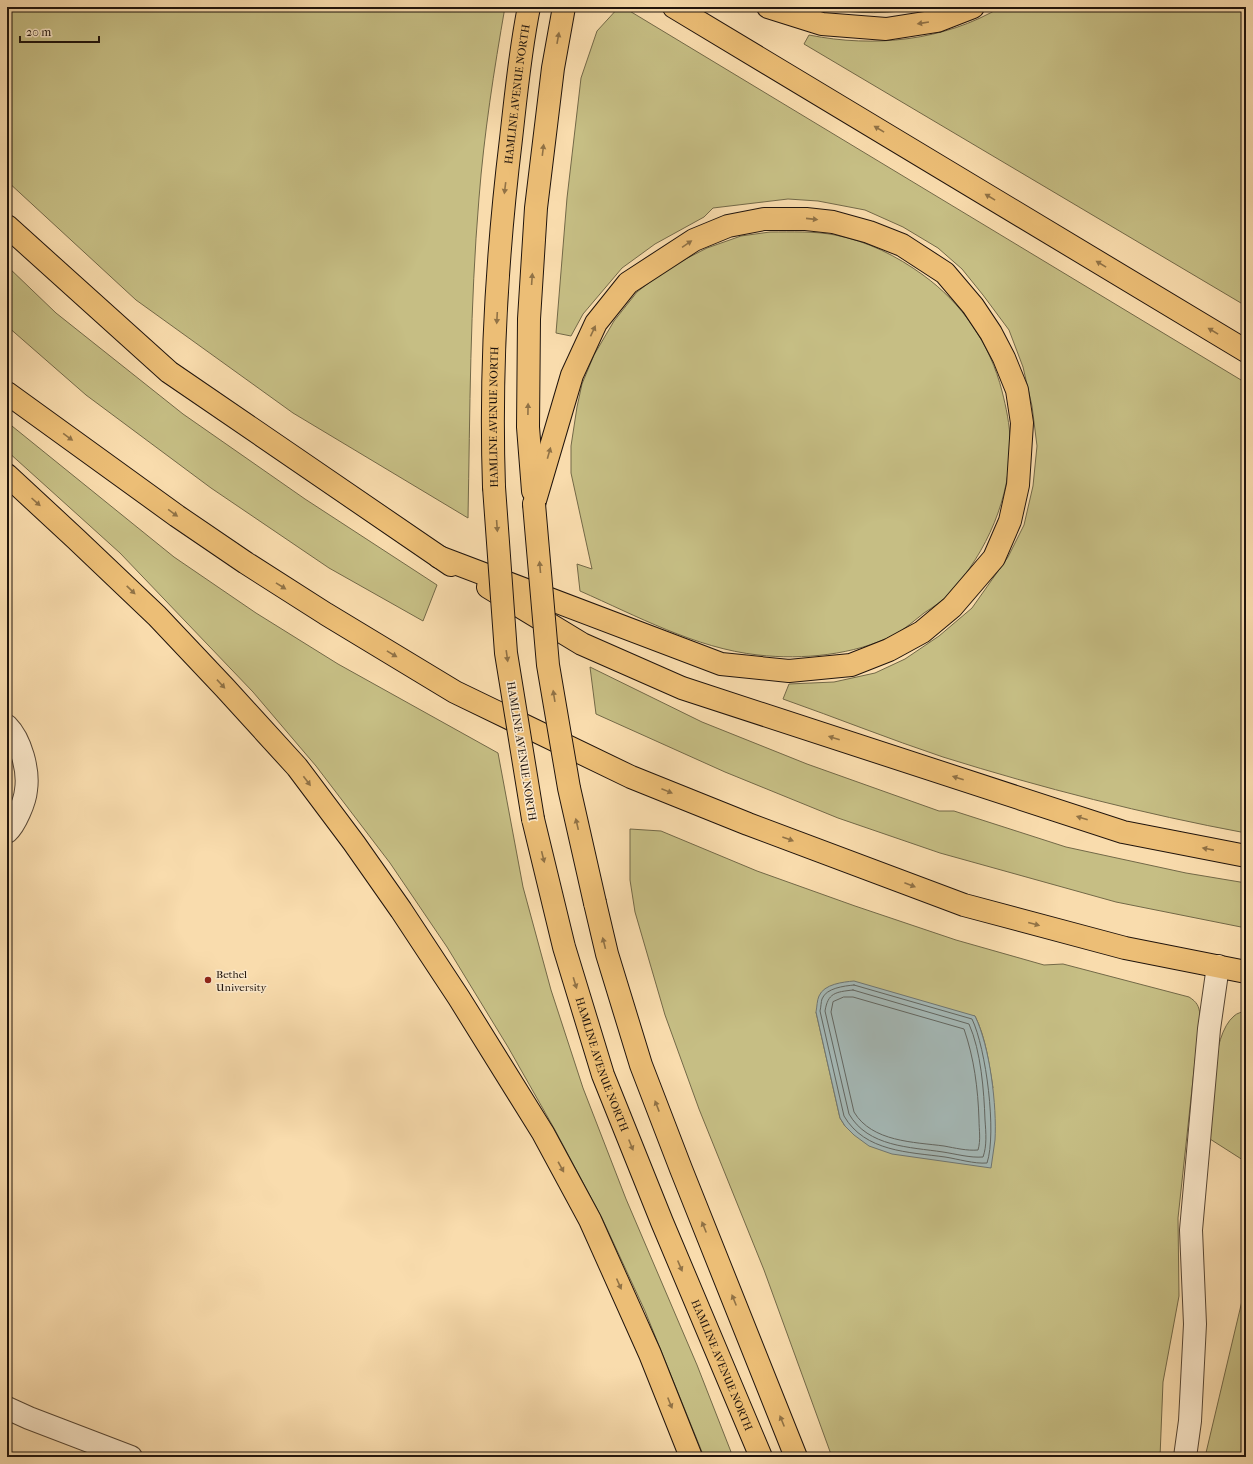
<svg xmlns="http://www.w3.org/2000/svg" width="1253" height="1464" viewBox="0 0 1253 1464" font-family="'IM FELL French Canon',serif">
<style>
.green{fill:#c6be84;stroke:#736948;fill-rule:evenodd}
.water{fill:#a4b8b6;stroke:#6f7672}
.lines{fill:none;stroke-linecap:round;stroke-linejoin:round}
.shore{stroke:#626661;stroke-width:1}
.minor-casing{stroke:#564634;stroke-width:24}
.highway-casing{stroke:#20140c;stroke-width:24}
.minor{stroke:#fbe8ca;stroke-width:22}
.highway{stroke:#ecbe76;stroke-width:22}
.highway-bridge-casing{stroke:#20140c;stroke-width:24;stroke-linecap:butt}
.highway-bridge{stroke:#ecbe76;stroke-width:22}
.oneway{fill:#907246}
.poi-dot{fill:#8f2418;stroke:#fbe8ca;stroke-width:1.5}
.labels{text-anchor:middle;stroke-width:3;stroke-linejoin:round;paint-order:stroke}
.street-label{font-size:11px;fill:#20140c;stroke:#fbe8ca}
.poi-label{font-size:11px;fill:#20140c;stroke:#fbe8ca;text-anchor:start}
</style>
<rect width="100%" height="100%" fill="#f9dcad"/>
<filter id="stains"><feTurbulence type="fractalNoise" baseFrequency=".005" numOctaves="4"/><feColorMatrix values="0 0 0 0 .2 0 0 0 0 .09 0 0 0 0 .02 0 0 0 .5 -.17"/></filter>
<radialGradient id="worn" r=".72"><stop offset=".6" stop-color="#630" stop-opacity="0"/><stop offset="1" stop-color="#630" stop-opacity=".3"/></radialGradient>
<!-- green -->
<g class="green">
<path d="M7,7H505C494,70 484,134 479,198C470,305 470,412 468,518L293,413L136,300L7,181Z"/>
<path d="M619,7H623L1246,383V833C1144,814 1042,788 943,757C889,739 837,718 783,699L789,684L834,682L875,673L905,659L939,636L972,608L1008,557L1024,525L1033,486L1037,446L1032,406L1023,367L1009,330L983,295L962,269L938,248L903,227L865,210L818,201L788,199L713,208L704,217L655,244L622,268L583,314L571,336L556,333L567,198L581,78L597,31Z"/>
<path d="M820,7H927C891,14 856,15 820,7Z"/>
<path d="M1001,7H1246V306L804,44L809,35C874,48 944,41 1001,7Z"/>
<path d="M770,232C792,232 814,231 835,235C867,241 897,256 923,275C962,303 990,344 1002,391C1006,407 1010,425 1010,442C1011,497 987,552 950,593C943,601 933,607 924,613C915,620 905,629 894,635C854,655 803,660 758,655C695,648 637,616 580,591L577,564L592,569L571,473V446L577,407L582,384L594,355L614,321L637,292L668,268L707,248L741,236Z"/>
<polygon points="7,266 56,313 183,414 305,499 437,585 423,621 329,568 211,488 86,395 7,326"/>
<polygon points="7,422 174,557 256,613 338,664 498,753 523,887 551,990 583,1088 626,1199 697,1365 733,1457 704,1457 645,1311 602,1218 555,1130 508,1047 447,947 390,863 316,766 253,692 120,553 7,451"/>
<polygon points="590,667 702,722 807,764 939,811 954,811 1066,847 1186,873 1246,883 1246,928 1116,902 940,853 838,818 725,772 596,714"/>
<path d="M630,829L661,831L757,871L855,906L956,940L1044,965L1063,964L1189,997C1197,1002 1199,1006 1200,1015L1178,1218L1179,1296L1163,1382L1160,1457H832L764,1270L699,1109L665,1015L635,912L630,880ZM816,1012L975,1016C986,1038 989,1064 993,1088L845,1126L840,1118Z"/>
<path d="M1246,1011V1162L1210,1139C1212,1109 1210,1036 1234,1016C1237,1013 1242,1012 1246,1011Z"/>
<polygon points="1246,1284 1246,1457 1205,1457"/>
</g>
<!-- water -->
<g class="water">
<path d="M854,981L975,1016C990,1047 997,1106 995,1140C994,1149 992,1159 991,1168L892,1154L869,1146L854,1135L845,1126L840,1118L816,1012C817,1007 817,1000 819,996C824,984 843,982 854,981Z"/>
<polygon points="431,1453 479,1453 511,1457 421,1457"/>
</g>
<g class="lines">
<!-- shore -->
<g class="shore">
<path d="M854,985L972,1019C986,1048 997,1133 987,1163C974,1164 958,1159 945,1157C909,1152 865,1152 844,1116L820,1011C821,1007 821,1002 822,999C826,988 844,986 854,985Z"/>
<path d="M853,990L969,1024C981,1051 984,1091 985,1120C986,1133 987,1146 983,1157C970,1158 956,1154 943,1152C910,1147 868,1147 849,1114L825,1011C828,993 835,992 853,990Z"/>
<path d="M844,997H853L964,1029C974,1058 978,1088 979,1120C979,1130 981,1140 978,1150C967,1151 955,1148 944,1146C914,1142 872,1142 854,1112L831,1012L833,1002Z"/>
<polyline points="431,1457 481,1457"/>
</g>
<!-- minor casing -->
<g class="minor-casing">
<g id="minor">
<path d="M7,726C21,740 29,771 26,790C25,802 15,825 7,832"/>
<polyline points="7,1408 29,1418 131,1457"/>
<polyline points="1185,1457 1190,1421 1195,1324 1191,1230 1209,1029 1218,966"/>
</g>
</g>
<!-- highway casing -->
<g class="highway-casing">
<g id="highway">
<polyline points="674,7 1246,351"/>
<polyline points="768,7 822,24 886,29 937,21 973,7"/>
<polyline points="7,226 169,372 451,565"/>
<polyline points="7,393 177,516 246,563 326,614 455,692 631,777 748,824 964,905 1125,948 1246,972"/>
<polyline points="7,475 76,539 157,616 225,688 297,767 354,843 401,910 459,998 543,1133 590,1220 650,1354 691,1457"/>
<path id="s1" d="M494,487C490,372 497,254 511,139C516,95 520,51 529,7"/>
<polyline points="533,491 528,427 529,319 536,208 553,68 564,7"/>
<polyline points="439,557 721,664 789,671 851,665 889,650 922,632 952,607 994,558 1010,521 1018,485 1022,423 1017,390 1004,358 991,333 973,306 945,273 902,245 869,232 833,222 806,219 764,219 728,226 694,240 628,283 596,323 572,375 534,504"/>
<polyline points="488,587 582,644 682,688 1123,832 1246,856"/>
<path id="s2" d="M533,819L564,947L603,1075L662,1222L761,1457"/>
<polyline points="595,903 607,954 641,1065 681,1169 796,1457"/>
</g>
</g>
<!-- minor -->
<use href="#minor" class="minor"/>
<!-- highway -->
<use href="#highway" class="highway"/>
<!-- highway-bridge casing -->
<g class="highway-bridge-casing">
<g id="highway-bridge">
<polyline points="494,487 506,653 533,819"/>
<polyline points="534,504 548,665 569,788 595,903"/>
</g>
</g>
<!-- highway-bridge -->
<use href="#highway-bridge" class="highway-bridge"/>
</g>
<!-- one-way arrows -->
<defs><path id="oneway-solid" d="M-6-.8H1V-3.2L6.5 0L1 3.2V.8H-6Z"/></defs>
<g class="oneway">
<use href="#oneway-solid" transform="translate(923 23) rotate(171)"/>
<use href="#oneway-solid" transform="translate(558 38) rotate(-80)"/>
<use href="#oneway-solid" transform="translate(879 129) rotate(-149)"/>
<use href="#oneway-solid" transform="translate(543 150) rotate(-83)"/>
<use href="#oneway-solid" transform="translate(505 188) rotate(97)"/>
<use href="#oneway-solid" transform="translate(990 197) rotate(-149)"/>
<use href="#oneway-solid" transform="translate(812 219) rotate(6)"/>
<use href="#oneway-solid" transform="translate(687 244) rotate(-34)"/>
<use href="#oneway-solid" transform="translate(1101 264) rotate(-149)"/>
<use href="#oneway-solid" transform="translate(532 279) rotate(-86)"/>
<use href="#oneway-solid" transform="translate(497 318) rotate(93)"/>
<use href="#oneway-solid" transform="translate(593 331) rotate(-65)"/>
<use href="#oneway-solid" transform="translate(1213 331) rotate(-149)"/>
<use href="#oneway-solid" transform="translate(528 409) rotate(-89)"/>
<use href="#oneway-solid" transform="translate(68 437) rotate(36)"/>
<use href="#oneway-solid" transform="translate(549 453) rotate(-74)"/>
<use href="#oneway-solid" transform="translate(36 502) rotate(42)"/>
<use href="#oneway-solid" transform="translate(173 513) rotate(36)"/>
<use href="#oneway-solid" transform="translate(497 526) rotate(86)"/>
<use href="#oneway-solid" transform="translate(540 567) rotate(-95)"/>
<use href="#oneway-solid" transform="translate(281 586) rotate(32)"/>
<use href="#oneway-solid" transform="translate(131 590) rotate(44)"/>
<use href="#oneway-solid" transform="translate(392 654) rotate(31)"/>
<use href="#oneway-solid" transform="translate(507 656) rotate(82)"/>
<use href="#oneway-solid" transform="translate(221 684) rotate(47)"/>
<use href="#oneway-solid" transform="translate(554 696) rotate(-99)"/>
<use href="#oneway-solid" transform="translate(834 738) rotate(-162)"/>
<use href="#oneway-solid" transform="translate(958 778) rotate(-162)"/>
<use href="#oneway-solid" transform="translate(307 781) rotate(53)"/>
<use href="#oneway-solid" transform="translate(667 791) rotate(22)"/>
<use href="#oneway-solid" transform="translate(1082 818) rotate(-162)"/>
<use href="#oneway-solid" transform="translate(577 824) rotate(-103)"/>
<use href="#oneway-solid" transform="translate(788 839) rotate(20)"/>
<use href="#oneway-solid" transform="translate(1208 849) rotate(-169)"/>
<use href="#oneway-solid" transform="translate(543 857) rotate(76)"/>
<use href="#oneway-solid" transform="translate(910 885) rotate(21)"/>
<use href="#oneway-solid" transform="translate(1034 924) rotate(15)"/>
<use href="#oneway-solid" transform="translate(604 943) rotate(-104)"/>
<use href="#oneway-solid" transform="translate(575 983) rotate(73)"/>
<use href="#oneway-solid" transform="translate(657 1106) rotate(-111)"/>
<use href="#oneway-solid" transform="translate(631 1145) rotate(68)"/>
<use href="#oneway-solid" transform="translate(561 1167) rotate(61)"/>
<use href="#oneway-solid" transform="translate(704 1227) rotate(-112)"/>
<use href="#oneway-solid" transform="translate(680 1266) rotate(67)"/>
<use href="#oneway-solid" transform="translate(619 1284) rotate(66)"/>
<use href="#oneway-solid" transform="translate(734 1300) rotate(-112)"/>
<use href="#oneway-solid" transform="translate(670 1403) rotate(68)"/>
<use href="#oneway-solid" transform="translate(782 1421) rotate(-112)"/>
</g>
<!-- markers -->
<circle class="poi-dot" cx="208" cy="980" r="4"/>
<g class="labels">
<!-- street labels -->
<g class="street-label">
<text dy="4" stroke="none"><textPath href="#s1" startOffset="394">HAMLINE AVENUE NORTH</textPath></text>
<text dy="4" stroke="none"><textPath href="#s1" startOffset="70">HAMLINE AVENUE NORTH</textPath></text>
<text transform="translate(522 751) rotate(81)" y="4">HAMLINE AVENUE NORTH</text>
<text dy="4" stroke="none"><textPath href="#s2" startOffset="255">HAMLINE AVENUE NORTH</textPath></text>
<text dy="4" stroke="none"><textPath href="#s2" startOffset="579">HAMLINE AVENUE NORTH</textPath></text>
</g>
<!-- poi labels -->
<g class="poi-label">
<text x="216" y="978">Bethel<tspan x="216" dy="13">University</tspan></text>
</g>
</g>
<!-- margin -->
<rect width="1253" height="1464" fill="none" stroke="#f9dcad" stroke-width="24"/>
<rect x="8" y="8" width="1237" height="1448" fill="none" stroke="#20140c" stroke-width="2"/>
<rect x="12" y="12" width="1229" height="1440" fill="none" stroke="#20140c"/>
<!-- scale -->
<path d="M20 36v6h79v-6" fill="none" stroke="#20140c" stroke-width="2"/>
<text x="26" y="36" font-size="12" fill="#20140c" stroke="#fbe8ca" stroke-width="3" paint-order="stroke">20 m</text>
<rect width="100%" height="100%" filter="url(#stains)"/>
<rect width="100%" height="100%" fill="url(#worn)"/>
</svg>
